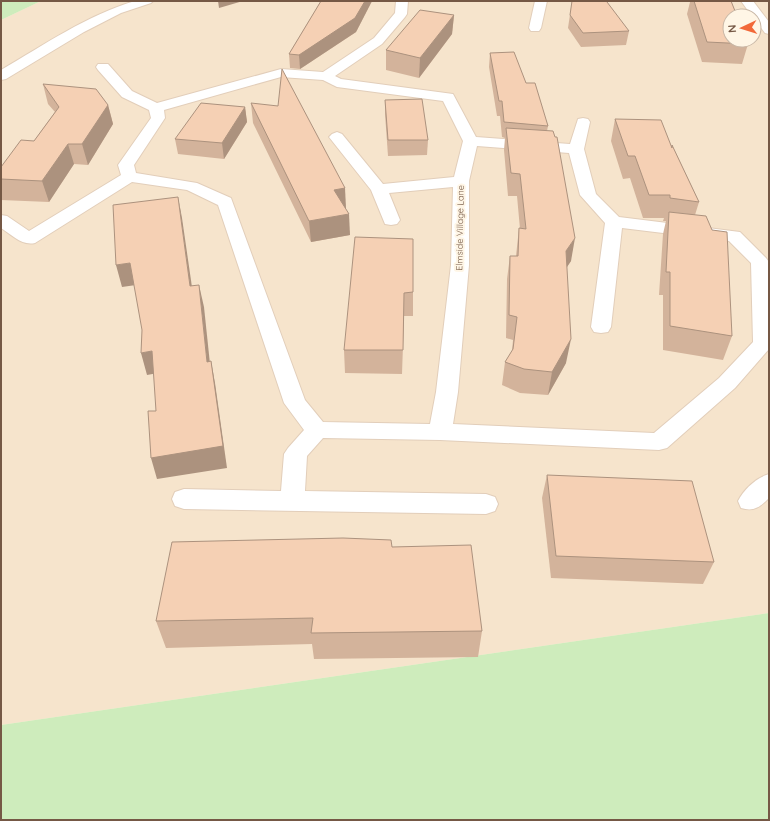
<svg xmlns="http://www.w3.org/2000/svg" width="770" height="821" viewBox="0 0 770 821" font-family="Quicksand,sans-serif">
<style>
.residential{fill:#f6e4cc;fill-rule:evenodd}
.green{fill:#ceecbc}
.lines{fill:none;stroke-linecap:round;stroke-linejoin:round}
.minor-casing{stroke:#e2ceba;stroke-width:2}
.minor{fill:#fff;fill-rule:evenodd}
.wall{fill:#d3b39b}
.shaded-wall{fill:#ac927e}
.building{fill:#f5d0b4;stroke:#ac927e}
.labels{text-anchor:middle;stroke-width:4;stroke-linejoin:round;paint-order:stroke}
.far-street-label{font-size:9px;fill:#755845;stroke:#fff6e6}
</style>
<rect width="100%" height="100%" fill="#fef3de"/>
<!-- residential -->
<path class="residential" d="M41,1H769V613L1,725V20ZM730,16H754V40H730Z"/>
<!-- green -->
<g class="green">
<polygon points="1,1 41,1 1,20"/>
<polygon points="769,613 769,820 1,820 1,725"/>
</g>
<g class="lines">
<!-- minor casing -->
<g class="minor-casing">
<g id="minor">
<path d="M135,1H153L151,3L121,13L84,32L6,79L1,80V70C44,45 87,15 135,1Z"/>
<path d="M396,1H408L407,14L405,17L382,44L335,76L341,79L453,94L476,137L570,144L578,119L583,118L588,119L590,122L584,149L596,194L619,217L740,232L766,258L769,262V349L735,388L667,448L659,450L440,440L323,438L307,456L305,491L486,494L495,497L498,504L495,511L486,514L184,509L175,506L172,499L175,492L184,489L281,491L284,454L288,448L304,430L284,403L218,205L187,190L132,182L35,243C22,246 12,235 1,228V215L7,216L29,231L121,175L118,165L151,118L149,110L122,97L98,70L96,67L98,64H108L132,91L157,103L281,69L323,72L374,38L395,13ZM281,77L323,80L337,87L443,101L463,141L454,177L383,184L342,134L337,132L332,134L329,137L371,190L385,224L391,225L397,224L400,220L389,193L453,187L451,265L436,392L430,424L323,422L305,400L231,198L197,183L136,173L134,165L165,118L164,110ZM477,146L569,153L580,195L605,223L591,327L594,332L601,333L608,332L611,327L622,228L729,241L751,263L753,342L719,378L654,433L453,424L458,392L469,265V181Z"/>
<polygon points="535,1 547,1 541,28 539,31 531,31 529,28"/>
<polygon points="741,1 753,1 769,22 769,34 765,33 754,18 754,16 752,16"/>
<path d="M769,474V498C760,507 754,512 741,508L738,501C744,489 756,478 769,474Z"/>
</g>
</g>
<!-- minor -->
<use href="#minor" class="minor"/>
</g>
<!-- wall -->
<g class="wall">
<polygon points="321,1 372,1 356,32 300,69 290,68 289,54"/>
<polygon points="572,1 629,31 626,45 581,47 568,28"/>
<polygon points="669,1 731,1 748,44 742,64 702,62 687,14 690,2"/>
<polygon points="454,15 452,34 419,78 386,70 386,50"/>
<polygon points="490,53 526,83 548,126 547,131 571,261 567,267 566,363 548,395 520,393 502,385 505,362 512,351 513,340 506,338 507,279 510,256 516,256 519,228 520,229 517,196 508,196 504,150 505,138 502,137 500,116 497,116 489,67"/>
<polygon points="43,84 108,105 113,124 88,165 74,164 49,202 1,200 1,167 34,141 55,112 48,104"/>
<polygon points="385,100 428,140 427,155 388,156 385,114"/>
<polygon points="251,103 345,188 345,208 350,235 311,242 253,123"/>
<polygon points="245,107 247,122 224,159 178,154 175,139"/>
<polygon points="615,119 672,147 672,145 699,202 695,215 732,336 723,360 663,350 663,295 659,295 663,234 666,221 663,221 664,218 643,218 630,178 623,179 611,141"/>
<polygon points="413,239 413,316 404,316 402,374 345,373 344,350"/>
<polygon points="547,475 714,562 703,584 551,578 542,498"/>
<polygon points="392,547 482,631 478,657 314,659 312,644 166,648 156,621"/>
</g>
<!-- shaded-wall -->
<g class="shaded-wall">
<polygon points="218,1 243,1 219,8"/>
<polygon points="365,1 372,1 356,32 300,69 299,55"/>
<polygon points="454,15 452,34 419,78 420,58"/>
<polygon points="108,105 113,124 88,165 82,144"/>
<polygon points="245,107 247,122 224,159 222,143"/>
<polygon points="68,144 74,164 49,202 42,181"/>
<polygon points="345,188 346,208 335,211 334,190"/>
<polygon points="178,197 182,218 195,308 190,286"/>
<polygon points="349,214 350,235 311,242 309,221"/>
<polygon points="575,238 571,261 562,274 566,251"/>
<polygon points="130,263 136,285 122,287 116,265"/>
<polygon points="199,285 204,307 212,383 207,362"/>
<polygon points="571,339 566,363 548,395 552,372"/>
<polygon points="152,351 158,373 147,375 141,353"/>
<polygon points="211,361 215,383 227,468 157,479 151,458"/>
</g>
<!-- building -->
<g class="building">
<polygon points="321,1 365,1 355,18 299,55 289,54"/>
<polygon points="572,1 607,1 607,2 629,31 583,33 570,15"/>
<polygon points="694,1 731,1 737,16 730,16 730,40 747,40 748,44 707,42"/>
<polygon points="420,10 454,15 420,58 386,50"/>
<polygon points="514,52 526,83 535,83 548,126 504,122 502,101 499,101 490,53"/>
<polygon points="282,69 345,188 334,190 349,214 309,221 251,103 278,106"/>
<polygon points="43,84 96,89 108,105 82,144 68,144 42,181 1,179 1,167 21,140 34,141 59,107"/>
<polygon points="422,99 428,140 388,140 385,100"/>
<polygon points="201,103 245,107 222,143 175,139"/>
<polygon points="615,119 661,120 672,148 672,145 699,202 670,198 670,195 649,195 635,156 628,156"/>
<polygon points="506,128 553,131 555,137 557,137 575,238 566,251 571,339 552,372 524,369 505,362 513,349 517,317 509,315 510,256 518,256 519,228 526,229 520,174 511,173"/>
<polygon points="178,197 190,286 199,285 207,362 211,361 223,446 151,458 148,411 156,411 152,351 141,353 142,330 130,263 116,265 113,205"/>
<polygon points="669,212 706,216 712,230 727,232 732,336 670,326 670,272 666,272"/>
<polygon points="355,237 413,239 413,292 404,293 403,350 344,350"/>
<polygon points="547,475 692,481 714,562 556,556"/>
<polygon points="343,538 391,540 392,547 471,545 482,631 311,633 313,618 156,621 172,542"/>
</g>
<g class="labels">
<!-- far-street labels -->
<g class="far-street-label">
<text transform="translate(460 228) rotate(-89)" y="3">Elmside Village Lane</text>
</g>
</g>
<!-- border -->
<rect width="770" height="821" fill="none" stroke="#755845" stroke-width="4"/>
<!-- north arrow -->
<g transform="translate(742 28) rotate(266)"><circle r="19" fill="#fff6e6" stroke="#c8b7a6"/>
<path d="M0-3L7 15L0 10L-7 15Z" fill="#f26939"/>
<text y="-6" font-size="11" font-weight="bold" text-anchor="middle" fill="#755845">N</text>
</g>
</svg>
